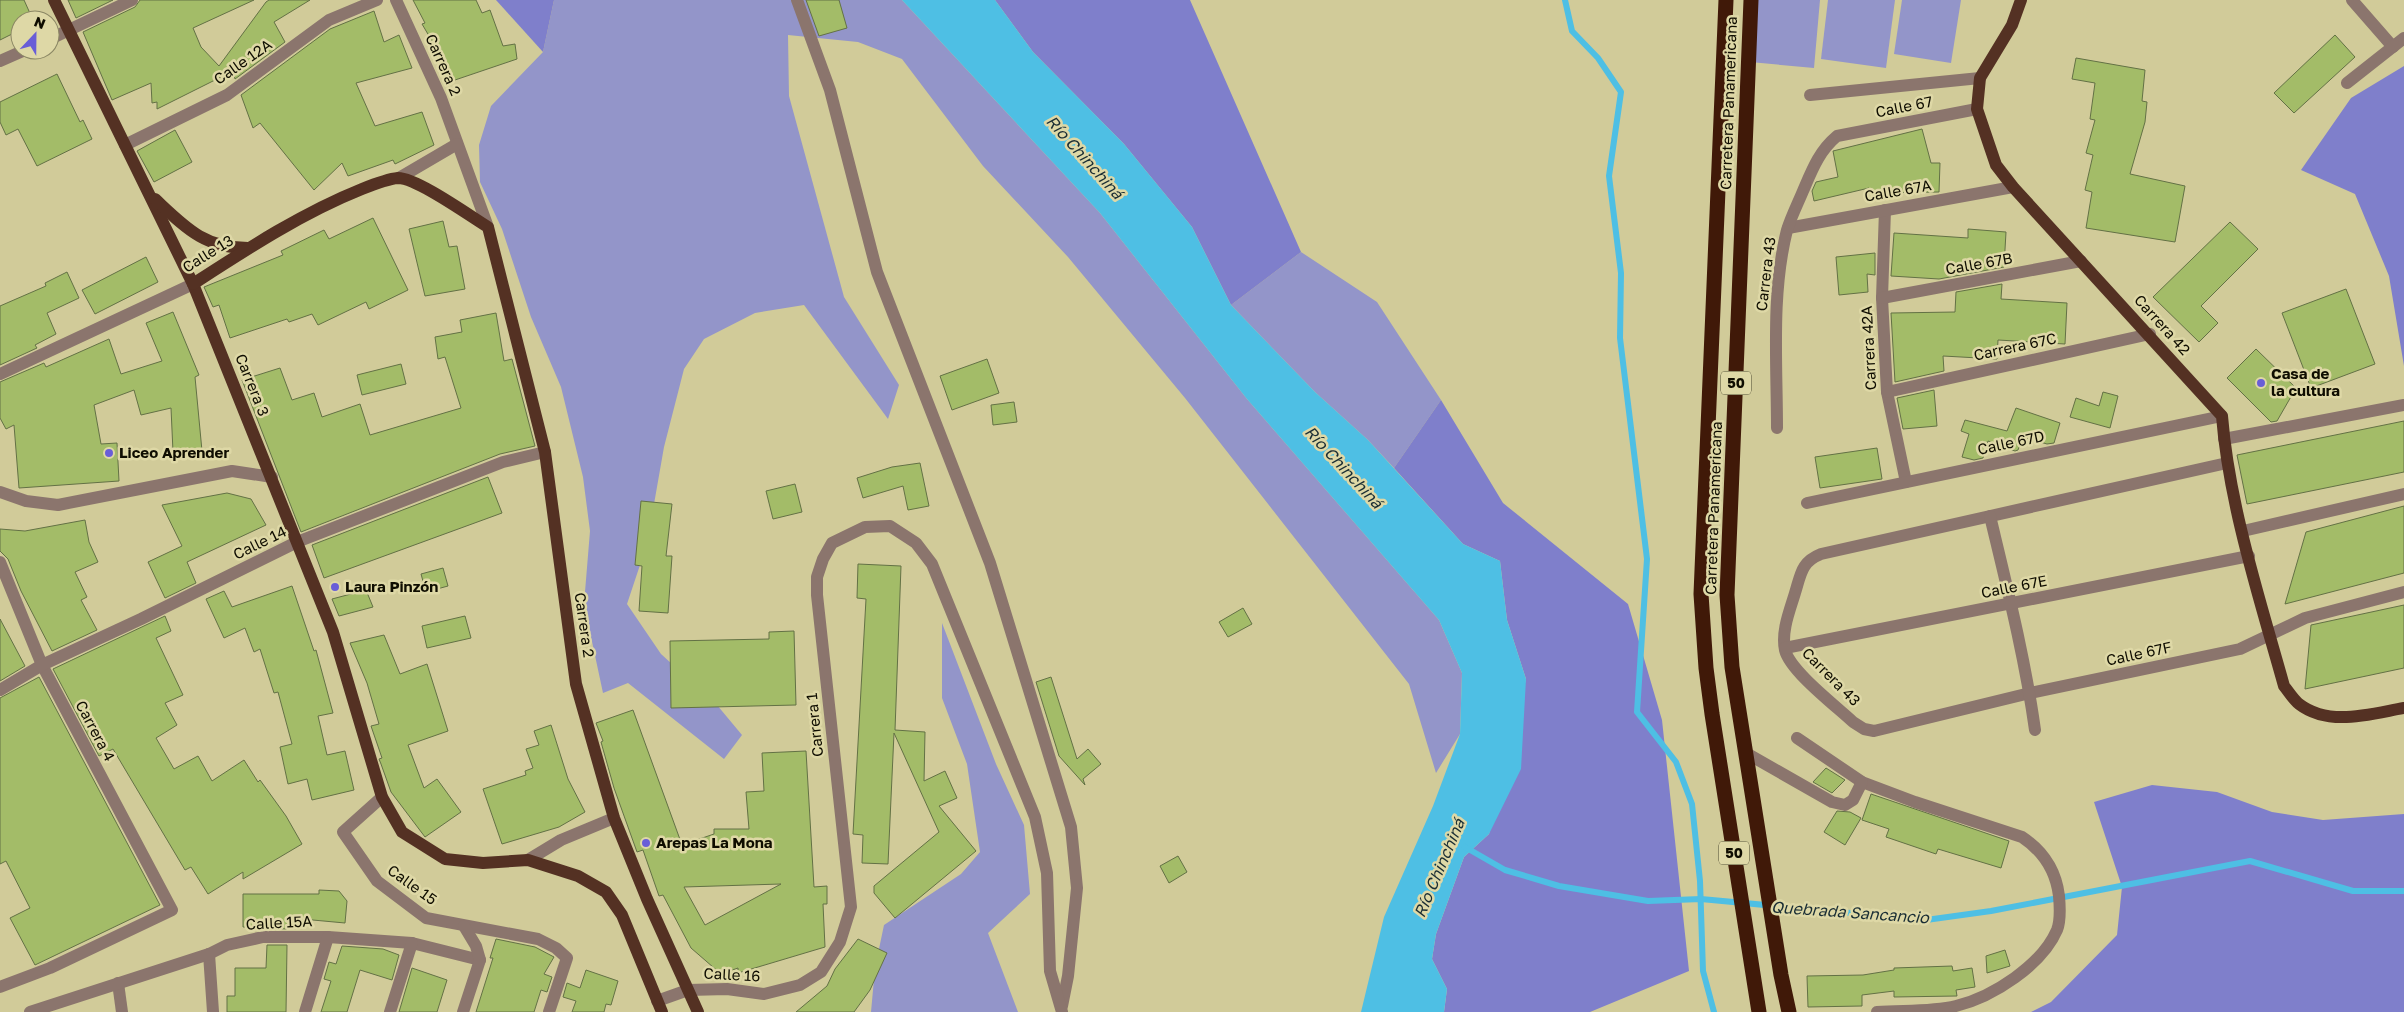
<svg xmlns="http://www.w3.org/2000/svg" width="2404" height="1012" viewBox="0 0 2404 1012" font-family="'Golos Text',sans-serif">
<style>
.green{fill:#9395c9}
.forest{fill:#7f7fcb}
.water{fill:#4ebfe4}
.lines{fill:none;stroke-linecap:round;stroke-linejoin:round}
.stream{stroke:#4ebfe4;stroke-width:6}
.building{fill:#a3bc68;stroke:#637145;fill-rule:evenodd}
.minor{stroke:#8b756d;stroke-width:12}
.major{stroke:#543123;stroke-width:12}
.highway{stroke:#401908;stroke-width:15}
.poi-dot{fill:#695ed7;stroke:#ded8a6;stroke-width:2}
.labels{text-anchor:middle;stroke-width:5;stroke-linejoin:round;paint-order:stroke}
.shield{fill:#ded8a6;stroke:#4d4a32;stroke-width:1}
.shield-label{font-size:14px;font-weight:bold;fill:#0f0d00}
.street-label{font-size:15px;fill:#0f0d00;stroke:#ded8a6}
.poi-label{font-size:15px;font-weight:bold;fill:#0f0d00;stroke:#ded8a6;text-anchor:start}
.water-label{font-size:16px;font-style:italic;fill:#192d34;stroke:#ded8a6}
</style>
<rect width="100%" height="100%" fill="#d1cb99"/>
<!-- green -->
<g class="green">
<polygon points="554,0 902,0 1100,213 1247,399 1439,620 1462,673 1460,734 1436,773 1409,684 1185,398 1068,257 983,166 902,59 858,42 788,35 789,96 844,297 899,385 888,419 804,305 755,313 704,339 684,369 664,447 647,544 627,604 661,654 717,705 742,735 724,759 628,683 603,693 584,604 590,531 583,477 561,387 531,317 502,229 480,182 479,145 491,106 543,52"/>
<polygon points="1756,0 1820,0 1814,68 1750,62"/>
<polygon points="1828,0 1895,0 1886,68 1821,59"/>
<polygon points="1902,0 1961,0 1951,63 1894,54"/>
<polygon points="1301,252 1377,302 1441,400 1394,468 1368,440 1315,392 1231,305"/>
<polygon points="942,623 996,764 1024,825 1030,894 988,933 1018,1012 871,1012 875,968 884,925 961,874 980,852 967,764 942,698"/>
</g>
<!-- forest -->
<g class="forest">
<polygon points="496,0 554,0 543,52"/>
<polygon points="995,0 1190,0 1301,252 1231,305 1192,227 1124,144 1033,52"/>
<polygon points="2404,66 2404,366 2389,276 2355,194 2301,170 2351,98"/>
<polygon points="1441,400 1503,503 1628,604 1662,720 1689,971 1590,1012 1444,1012 1447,989 1432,959 1436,934 1464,857 1489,834 1526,679 1507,620 1500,561 1463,544 1394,468"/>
<polygon points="2152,785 2217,792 2272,812 2323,820 2404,814 2404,1012 2031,1012 2051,1002 2117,935 2122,887 2094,802"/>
</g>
<!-- water -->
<polygon class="water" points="902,0 995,0 1033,52 1124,144 1192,227 1231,305 1315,392 1368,440 1463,544 1500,561 1507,620 1526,679 1521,769 1489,834 1464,857 1436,934 1432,959 1447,989 1444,1012 1361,1012 1384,917 1433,806 1460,734 1462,673 1439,620 1247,399 1100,213"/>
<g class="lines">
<!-- stream -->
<g class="stream">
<polyline points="1565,0 1572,31 1598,58 1621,92 1609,176 1621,273 1620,338 1647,559 1637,712 1676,762 1692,804 1700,881 1703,971 1714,1012"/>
<polyline points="1465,847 1505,870 1559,886 1648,901 1701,899 1926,920 1991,911 2250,861 2353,891 2404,891"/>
</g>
</g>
<!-- building -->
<g class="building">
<polygon points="0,0 24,0 33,20 20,20 20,30 0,40"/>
<polygon points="68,0 113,0 76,18"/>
<polygon points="140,0 254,0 193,28 201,47 219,66 266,2 269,0 310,0 274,22 285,42 235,79 233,71 157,109 157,102 152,103 151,83 112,100 83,32 135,7"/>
<polygon points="413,0 476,0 482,13 490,10 503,46 515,44 517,59 455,80 422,24 425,23"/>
<polygon points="806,0 839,0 847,28 819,36"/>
<polygon points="374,11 384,42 399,35 412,68 356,83 375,126 422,112 434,145 395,164 393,160 348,176 342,163 314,190 260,123 253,128 241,95 330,29"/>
<polygon points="2335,35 2355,57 2294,113 2274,93"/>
<polygon points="2076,58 2145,70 2142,101 2147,102 2145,122 2130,174 2185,186 2175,242 2086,228 2092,192 2085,190 2093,155 2086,153 2095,120 2090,119 2095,83 2072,79"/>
<polygon points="57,74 80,122 83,120 92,139 37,166 18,129 6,135 0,122 0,102"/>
<polygon points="1922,129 1931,163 1940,163 1939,192 1869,193 1869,188 1814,201 1812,191 1816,182 1838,177 1833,151"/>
<polygon points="175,130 192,162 154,182 137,151"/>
<polygon points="373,218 408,290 369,309 366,302 318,325 312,314 289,322 287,319 230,338 219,305 213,307 204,287 283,255 281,251 324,230 329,239"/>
<polygon points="443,221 449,247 457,246 465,289 425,296 409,229"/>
<polygon points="2230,222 2258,249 2201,306 2218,323 2199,342 2153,297"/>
<polygon points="1968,229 2006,232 2004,267 1939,279 1891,276 1894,233 1968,238"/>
<polygon points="1875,253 1875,275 1867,274 1868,292 1839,295 1836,257"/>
<polygon points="146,257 158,282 95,314 82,290"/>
<polygon points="67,272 79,298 47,313 56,334 35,345 37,348 0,365 0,306 46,286 45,283"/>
<polygon points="2002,284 2001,299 2067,303 2065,344 1998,340 1997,359 1943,356 1944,371 1895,382 1891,313 1955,312 1956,292"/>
<polygon points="2346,289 2375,364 2311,388 2282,313"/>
<polygon points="173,312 199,375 195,377 202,451 173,452 171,408 141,415 134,390 94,405 101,444 117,443 119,481 19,488 14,425 6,429 0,418 0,382 44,363 46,367 109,339 121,374 162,361 146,323"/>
<polygon points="496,313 504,361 512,359 535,446 500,454 301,532 242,380 280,368 292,400 314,393 322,417 360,404 370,435 461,408 445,357 438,359 435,337 462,332 460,320"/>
<polygon points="2256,349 2296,388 2277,421 2271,422 2227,378"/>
<polygon points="987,359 999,393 952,410 940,376"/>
<polygon points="401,364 406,384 362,395 357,375"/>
<polygon points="1934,390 1937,426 1903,429 1897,398"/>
<polygon points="2103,392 2118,396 2110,428 2070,417 2076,398 2099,406"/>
<polygon points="1014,402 1017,422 993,425 991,405"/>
<polygon points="2016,408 2060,423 2054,443 2047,444 2023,437 2018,450 2015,451 1988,441 1983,458 1974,460 1962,457 1969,434 1961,431 1965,420 2007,431"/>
<polygon points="2404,421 2404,472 2247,504 2237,455"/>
<polygon points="1877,448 1882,479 1820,488 1815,457"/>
<polygon points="920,463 929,506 908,510 903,486 863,498 857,478 892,467"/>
<polygon points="488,477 502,513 324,578 312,545"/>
<polygon points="795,484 802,512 773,519 766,491"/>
<polygon points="227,493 251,499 266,525 187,562 196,583 165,598 148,562 182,546 162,505"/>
<polygon points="641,501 672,504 666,556 672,556 668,613 639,611 642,566 635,565"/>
<polygon points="2404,506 2404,573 2285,604 2306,532"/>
<polygon points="85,520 89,542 98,562 75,572 87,597 81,600 97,630 52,651 21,591 8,559 0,551 0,529 25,531"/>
<polygon points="858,564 901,566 895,730 925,732 924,781 945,771 957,798 939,806 976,851 895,918 874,893 874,886 939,832 894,733 888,864 862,863 863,835 853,834 866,599 857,598"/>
<polygon points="443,568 448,586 426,592 421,574"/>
<polygon points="292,586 314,651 316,650 333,713 318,716 327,755 345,751 354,790 312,800 307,779 288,784 280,747 292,744 278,692 274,693 260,649 254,652 245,628 224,638 206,599 224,591 232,607"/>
<polygon points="366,590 373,607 339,616 332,599"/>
<polygon points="2404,605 2404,668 2305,689 2311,625"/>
<polygon points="1243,608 1252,624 1228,637 1219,622"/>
<polygon points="165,616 171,631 156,638 183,695 165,703 177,725 156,738 174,769 198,756 212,781 244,760 258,782 260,780 286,816 302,844 243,879 243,872 208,894 191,867 185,870 113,749 99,756 53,669"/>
<polygon points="465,616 471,638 427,648 422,626"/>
<polygon points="0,619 25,666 0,681"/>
<polygon points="794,631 796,705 671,708 670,641 769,639 769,632"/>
<polygon points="384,635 400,674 427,664 448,731 408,745 424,788 437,779 461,812 425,837 391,792 381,764 379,759 382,758 371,726 379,724 367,683 350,643"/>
<polygon points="39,677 160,905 35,965 10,918 30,908 6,861 0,864 0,698"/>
<polygon points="1051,677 1077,759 1088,749 1101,764 1083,779 1085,785 1059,756 1036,682"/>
<path d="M633,710L682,845L714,834V829H749L746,792L764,791L762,753L806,751L814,887L827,886V904H823L825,947L738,973V968L721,974L691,948L663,895L659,896L643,850L637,852L614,788L601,742L603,741L596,723ZM781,884L705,925L684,887Z"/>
<polygon points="551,725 568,779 585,812 559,827 502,844 483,789 526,775 525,771 533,768 526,749 539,745 534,731"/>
<polygon points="1826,768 1845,780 1832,793 1813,782"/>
<polygon points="1871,794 2009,841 2001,868 1938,849 1936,854 1886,837 1889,829 1862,820"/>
<polygon points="1837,811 1850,812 1861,818 1845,845 1824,832"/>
<polygon points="1178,856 1187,872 1169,883 1160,866"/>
<polygon points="319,890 339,891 347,901 345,923 302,919 302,926 288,926 288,929 243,927 243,894 319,894"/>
<polygon points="496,939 535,947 554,957 544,974 552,977 547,992 541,990 534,1012 476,1012 493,958 490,958"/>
<polygon points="858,939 887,953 870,990 854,1012 796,1012 827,986 835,969"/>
<polygon points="267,945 287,945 286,1012 227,1012 227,996 235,996 235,968 266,968"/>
<polygon points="342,946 383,949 399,955 392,980 360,970 347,1012 321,1012 331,981 324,979 329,962 336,964"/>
<polygon points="2005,950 2010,966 1987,973 1986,956"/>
<polygon points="1952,966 1953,971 1972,968 1975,987 1956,990 1957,996 1894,997 1894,991 1862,995 1862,1006 1808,1007 1807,976 1863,975 1894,970 1894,968"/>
<polygon points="412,968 447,980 437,1012 399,1012"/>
<polygon points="586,970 618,981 611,1005 606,1004 604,1012 572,1012 576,1001 563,997 567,983 580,988"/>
</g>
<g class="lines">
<!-- minor -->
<g class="minor">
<polyline points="396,0 441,98 488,227"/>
<polyline points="797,0 830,90 877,272 990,563 1071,827 1077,888 1068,976 1062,1006"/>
<polyline points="2352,0 2393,47"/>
<polyline points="50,39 132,0"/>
<polyline points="0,61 25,50"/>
<polyline points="2347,83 2404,38"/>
<polyline points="1810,95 1980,78"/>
<polyline points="125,145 227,95 329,20 377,0"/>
<polyline points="399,178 457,144"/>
<polyline points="1885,210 1882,298 1887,392 1906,482"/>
<polyline points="1788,228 2013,187"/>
<polyline points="1882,298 2081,261"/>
<polyline points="0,374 193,284"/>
<polyline points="1887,392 2150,334"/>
<path d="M1777,428C1777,363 1771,294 1787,230C1791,217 1798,203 1803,191C1812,170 1819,151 1837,136L1977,109"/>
<polyline points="2224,439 2404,405"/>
<path d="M2227,463L1821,554C1801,562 1801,574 1795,593C1790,610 1781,631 1785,650C1790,671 1836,706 1853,722L1864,729L1874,731L2030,693L2240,649L2305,618L2404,592"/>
<polyline points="0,492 26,501 58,505 232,471 272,477"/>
<polyline points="1807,503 2222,416"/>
<path d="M1990,516C2007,587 2025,658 2035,730"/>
<polyline points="2243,531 2404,494"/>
<polyline points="0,562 42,665 172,910 50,968 0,987"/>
<polyline points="1785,648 2249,556"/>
<polyline points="0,690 42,665 141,619 297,542 503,462 545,452"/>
<path d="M1797,738L1862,782L1915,802L2022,837C2043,851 2056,871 2059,896C2060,907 2061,920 2057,930C2042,965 1993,997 1956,1006C1931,1012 1903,1010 1877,1012"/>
<polyline points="1746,753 1832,802 1845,805 1853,800 1862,782"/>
<polyline points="382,797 343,832 377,881 426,918 538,939 556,948 567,958 549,1012"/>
<polyline points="528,860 561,840 614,818"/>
<polyline points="209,954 213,1012"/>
<polyline points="118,983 122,1012"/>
<polyline points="657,1001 688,990 727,989 764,994 800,985 821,972 840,942 851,907 817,595 817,577 823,559 832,543 865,527 890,526 916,543 932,564 1035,817 1047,873 1050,971 1062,1012"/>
<polyline points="30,1012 209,954 227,945 263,937 328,937 412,943 480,960"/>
<polyline points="305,1012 328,937"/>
<polyline points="390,1012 412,943"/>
<polyline points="463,1012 480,960 476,946 464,926"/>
</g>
<!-- major -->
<g class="major">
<polyline points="54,0 193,284 333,632 382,797 402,832 445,859 483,863 528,860 578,876 606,892 622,915 662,1012"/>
<path d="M2021,0L2012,25L1980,78L1977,109L1996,165L2013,187L2222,416C2229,505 2260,600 2284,686C2289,692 2293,699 2299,704C2329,727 2370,714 2404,708"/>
<path d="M155,199C186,228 204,248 248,248"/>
<path d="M193,284C247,249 302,213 362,189C372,185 387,179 398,178C417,178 470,216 488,227L545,452L576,684L614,818L647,899L698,1012"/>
</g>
<!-- highway -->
<g class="highway">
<polyline points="1726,0 1701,594 1706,668 1712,714 1759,1012"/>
<polyline points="1751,0 1727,595 1732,667 1781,975 1789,1012"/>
</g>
</g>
<!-- markers -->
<g class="poi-dot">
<circle cx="2261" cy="383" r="5"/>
<circle cx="109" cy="453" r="5"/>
<circle cx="335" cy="587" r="5"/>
<circle cx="646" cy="843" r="5"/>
</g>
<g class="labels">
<!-- shield labels -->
<g class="shield">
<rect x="1721" y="371.5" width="30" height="23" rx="4"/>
<rect x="1719" y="841.5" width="30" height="23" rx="4"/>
</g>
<g class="shield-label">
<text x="1736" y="388">50</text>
<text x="1734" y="858">50</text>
</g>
<!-- street labels -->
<g class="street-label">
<text transform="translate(243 62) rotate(-35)" y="5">Calle 12A</text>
<text transform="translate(443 65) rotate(66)" y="5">Carrera 2</text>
<text transform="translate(1729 103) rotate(-88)" y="5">Carretera Panamericana</text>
<text transform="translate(1904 107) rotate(-11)" y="5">Calle 67</text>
<text transform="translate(1898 191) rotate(-10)" y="5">Calle 67A</text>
<text transform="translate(208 254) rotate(-32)" y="5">Calle 13</text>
<text transform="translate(1979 264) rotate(-10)" y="5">Calle 67B</text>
<text transform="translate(1766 274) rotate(-83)" y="5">Carrera 43</text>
<text transform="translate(2162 325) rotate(48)" y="5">Carrera 42</text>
<text transform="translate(2015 347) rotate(-12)" y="5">Carrera 67C</text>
<text transform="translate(1869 348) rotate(-93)" y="5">Carrera 42A</text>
<text transform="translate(252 385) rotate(68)" y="5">Carrera 3</text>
<text transform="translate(2011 443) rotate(-12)" y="5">Calle 67D</text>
<text transform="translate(1714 508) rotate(-88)" y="5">Carretera Panamericana</text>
<text transform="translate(260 543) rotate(-26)" y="5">Calle 14</text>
<text transform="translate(2014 587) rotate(-11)" y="5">Calle 67E</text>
<text transform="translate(584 625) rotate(82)" y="5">Carrera 2</text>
<text transform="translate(2139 654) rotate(-12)" y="5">Calle 67F</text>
<text transform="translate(1831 677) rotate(45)" y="5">Carrera 43</text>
<text transform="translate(815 725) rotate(-96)" y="5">Carrera 1</text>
<text transform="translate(95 731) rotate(62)" y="5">Carrera 4</text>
<text transform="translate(412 885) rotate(36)" y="5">Calle 15</text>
<text transform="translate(279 923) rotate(-3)" y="5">Calle 15A</text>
<text transform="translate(732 975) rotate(3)" y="5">Calle 16</text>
</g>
<!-- poi labels -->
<g class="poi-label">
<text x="2271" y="379">Casa de<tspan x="2271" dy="17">la cultura</tspan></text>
<text x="119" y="458">Liceo Aprender</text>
<text x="345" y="592">Laura Pinzón</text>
<text x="656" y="848">Arepas La Mona</text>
</g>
<!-- water labels -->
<g class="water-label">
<text transform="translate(1085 157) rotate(48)" y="6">Río Chinchiná</text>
<text transform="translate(1344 467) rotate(47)" y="6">Río Chinchiná</text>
<text transform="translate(1439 868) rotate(-67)" y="6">Río Chinchiná</text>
<text transform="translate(1850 912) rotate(4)" y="6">Quebrada Sancancio</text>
</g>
</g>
<!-- north arrow -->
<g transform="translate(35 35) rotate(22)"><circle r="24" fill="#ded8a6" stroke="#8b8764"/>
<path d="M0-4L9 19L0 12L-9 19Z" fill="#695ed7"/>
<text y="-8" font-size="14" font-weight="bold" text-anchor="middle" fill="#0f0d00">N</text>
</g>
</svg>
